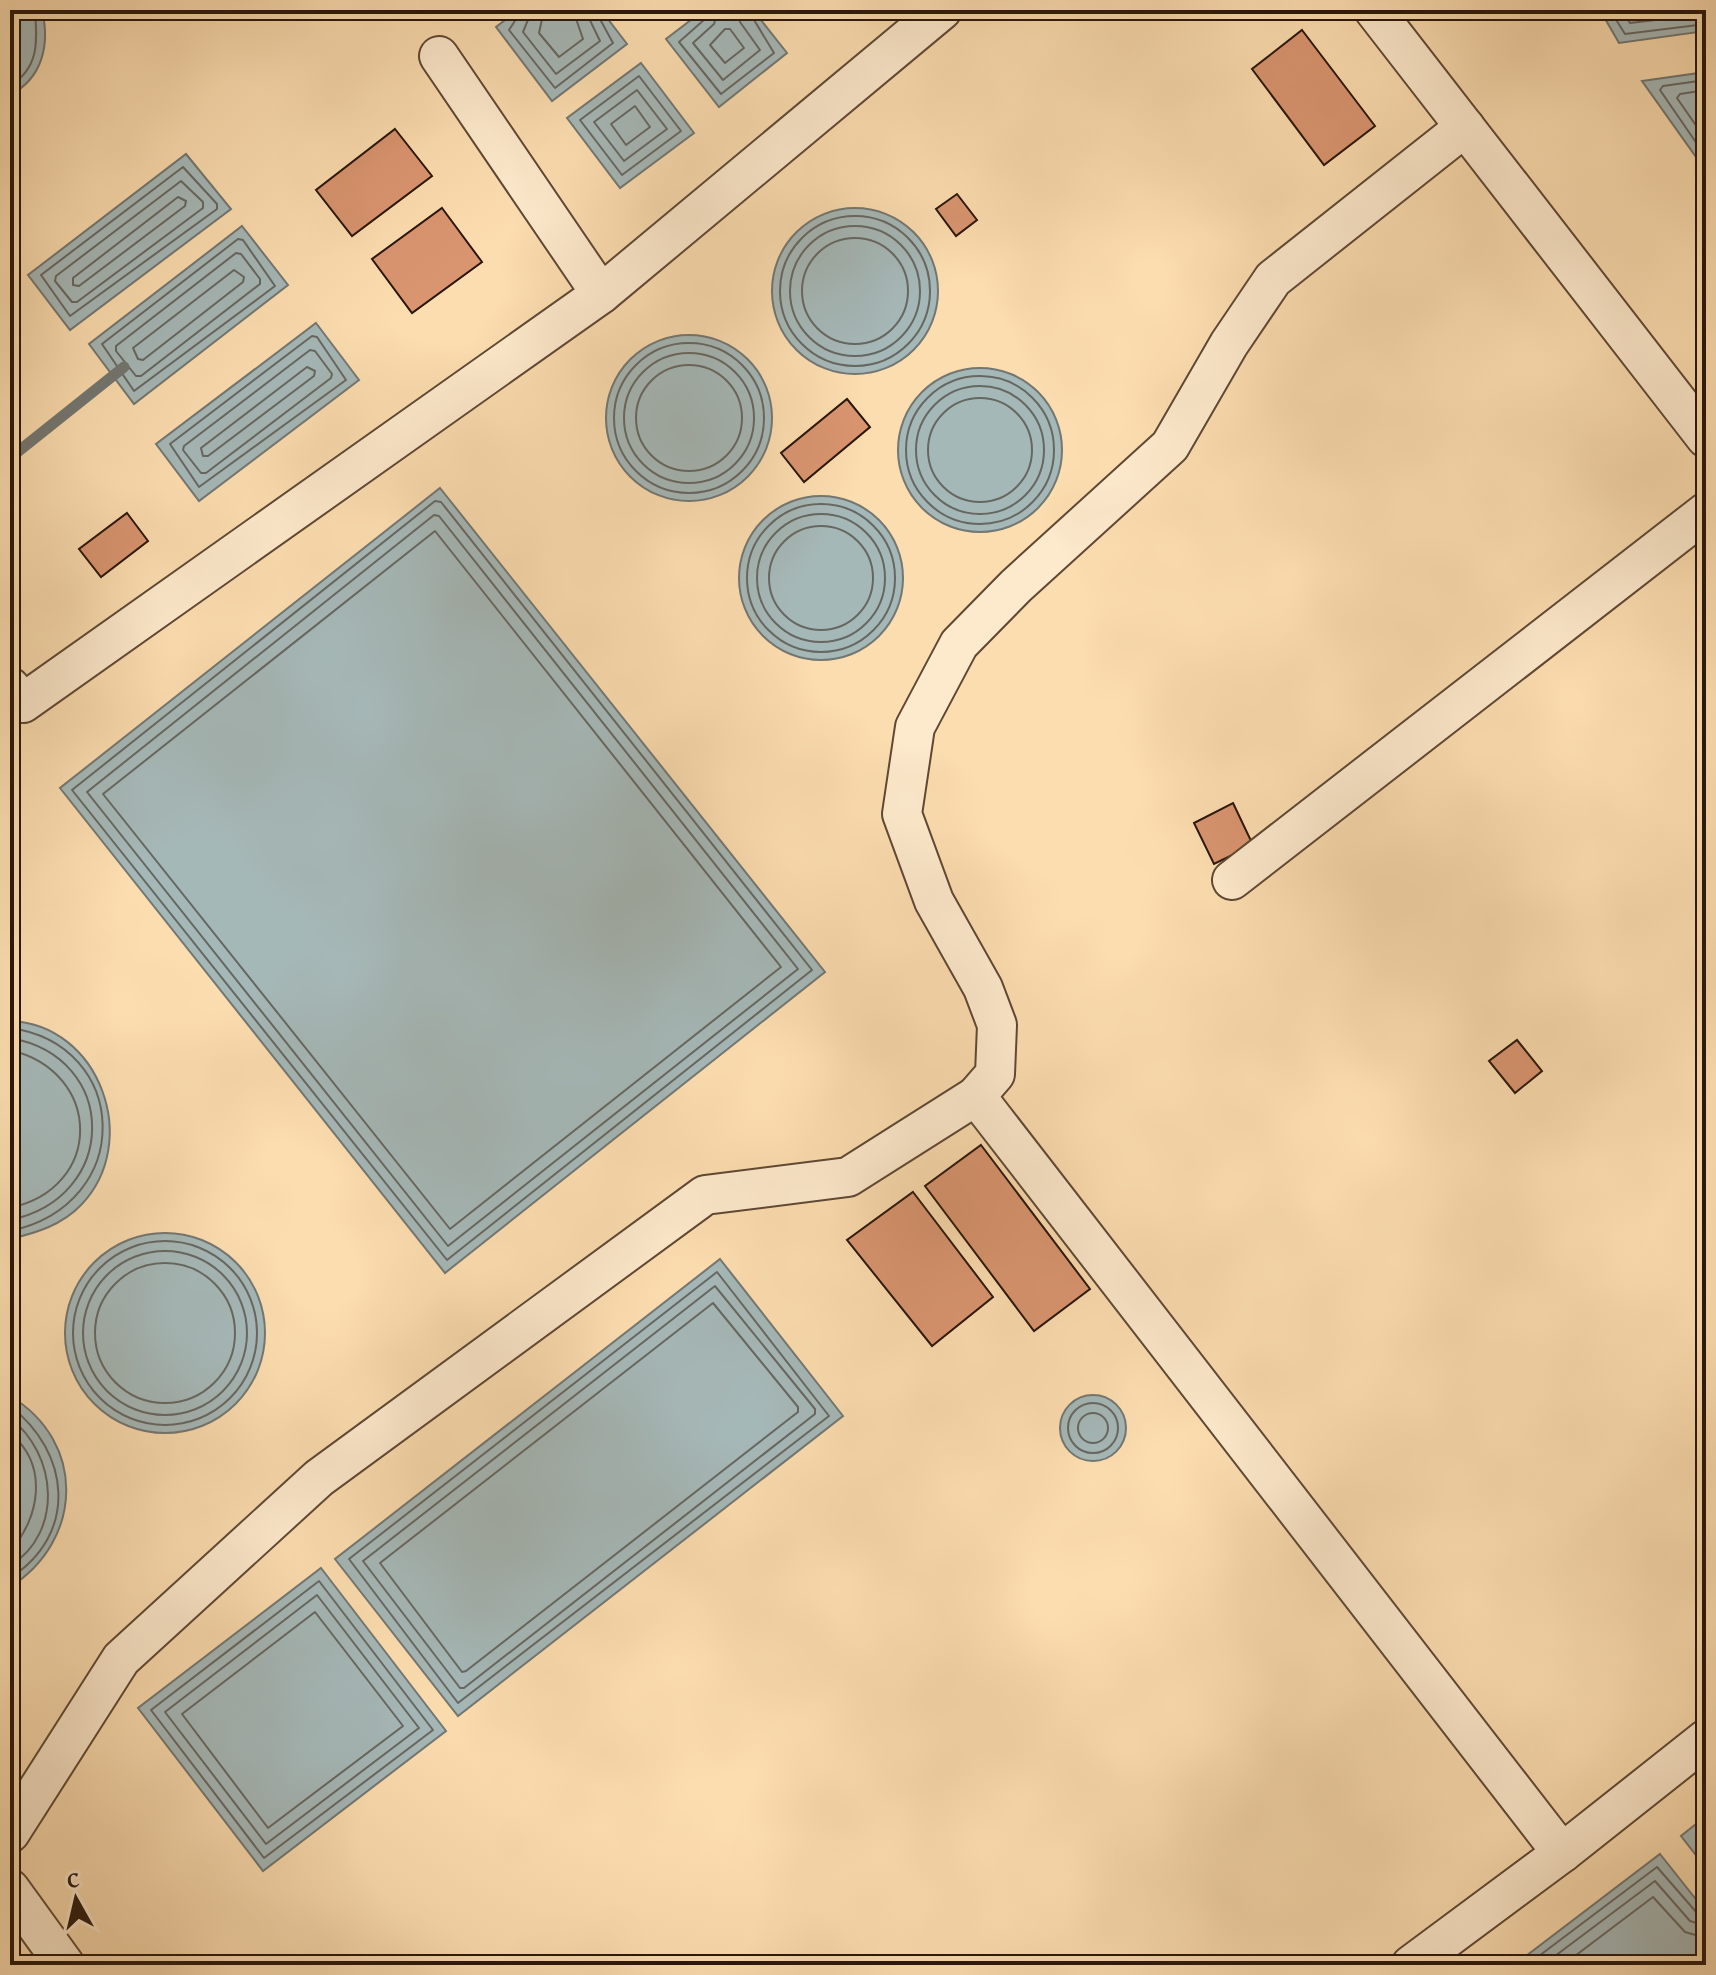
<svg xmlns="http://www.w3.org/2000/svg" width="1716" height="1975" viewBox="0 0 1716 1975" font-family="'Gentium Book Plus',serif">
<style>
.water{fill:#a5b8b8;stroke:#737773;stroke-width:2}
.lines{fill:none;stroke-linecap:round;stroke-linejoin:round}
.shore{stroke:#676762;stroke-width:2}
.stream{stroke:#737773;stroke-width:11}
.building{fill:#d99570;stroke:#29160b;stroke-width:2}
.minor-casing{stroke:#5e4834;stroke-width:42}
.minor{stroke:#fde9cc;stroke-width:38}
</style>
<rect width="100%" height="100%" fill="#fcddb0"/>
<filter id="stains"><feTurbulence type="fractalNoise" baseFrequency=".0025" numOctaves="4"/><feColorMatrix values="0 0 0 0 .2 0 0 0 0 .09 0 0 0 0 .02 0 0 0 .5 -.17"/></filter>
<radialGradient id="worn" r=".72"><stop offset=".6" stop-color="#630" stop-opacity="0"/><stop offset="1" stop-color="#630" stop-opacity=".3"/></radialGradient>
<!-- water -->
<g class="water">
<path d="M10,10H42C50,44 43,78 10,95Z"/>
<polygon points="518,10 601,10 627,44 552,101 496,27"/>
<polygon points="704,10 753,10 787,53 719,107 666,39"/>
<polygon points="1600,10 1706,10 1706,31 1619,43"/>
<polygon points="641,63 694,133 620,188 567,118"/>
<polygon points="1706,72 1706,171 1642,81"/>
<polygon points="186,154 231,209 70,330 28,275"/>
<circle cx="855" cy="291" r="83"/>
<polygon points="242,226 288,285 134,404 89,344"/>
<polygon points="316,323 359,380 199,501 156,444"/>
<circle cx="689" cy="418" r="83"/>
<circle cx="980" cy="450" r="82"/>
<polygon points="440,488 825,972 445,1273 60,788"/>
<circle cx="821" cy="578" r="82"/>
<path d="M10,1021C100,1024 142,1142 81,1205C62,1225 36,1233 10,1239Z"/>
<circle cx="165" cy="1333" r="100"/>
<polygon points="720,1259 843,1416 458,1716 335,1559"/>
<circle cx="1093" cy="1428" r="33"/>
<path d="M10,1396C87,1442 83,1541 10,1587Z"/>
<polygon points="321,1568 446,1731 263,1871 138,1708"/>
<polygon points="1706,1816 1706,1868 1681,1836"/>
<polygon points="1660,1854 1706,1912 1706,1965 1514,1965"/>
</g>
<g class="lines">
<!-- shore -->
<g class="shore">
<polyline points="522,10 509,30 555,88 613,43 595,10"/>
<polyline points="532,10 523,32 556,74 600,41 585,10"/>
<polyline points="544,10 539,33 559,57 583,39 573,10"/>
<polyline points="708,10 705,19 679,42 721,94 774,53 748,10"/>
<polyline points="718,10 714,24 693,43 723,80 760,50 740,22 738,10"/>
<polyline points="1610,10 1625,34 1706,24"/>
<polyline points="1621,10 1630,23 1706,14"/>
<polygon points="725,29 730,29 744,48 725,63 710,45"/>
<polygon points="639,76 681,131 622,175 580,120"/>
<polyline points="1706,80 1663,86 1660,90 1706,157"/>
<path d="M10,86C40,67 37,41 35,10"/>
<polygon points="637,90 667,129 624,161 594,122"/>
<polyline points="1706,90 1680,94 1677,98 1706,140"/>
<polygon points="635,106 650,127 626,145 611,124"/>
<polygon points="183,167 217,204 217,209 70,316 41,275"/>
<polygon points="181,181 203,202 203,208 77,302 72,302 55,281 56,276"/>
<polygon points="178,197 186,201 185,206 79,286 73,285 73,278"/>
<circle cx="855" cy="291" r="75"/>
<circle cx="855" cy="291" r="65"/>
<circle cx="855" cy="291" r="53"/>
<polygon points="238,239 243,240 275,286 134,391 102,344"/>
<polygon points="236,253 241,254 260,279 260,284 141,376 136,376 116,351 116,346"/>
<polygon points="234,270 244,277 243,282 143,360 138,359 133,348"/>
<polygon points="312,336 317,337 346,380 199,487 170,444"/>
<circle cx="689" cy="418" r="75"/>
<polygon points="310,350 315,351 332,374 331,378 206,473 201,473 183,450 184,446"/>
<circle cx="689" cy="418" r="65"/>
<circle cx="689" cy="418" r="53"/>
<polygon points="307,367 315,371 314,376 208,456 203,456 201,448"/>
<circle cx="980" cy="450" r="74"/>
<circle cx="980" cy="450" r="64"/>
<circle cx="980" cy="450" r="52"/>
<polygon points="435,501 441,502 812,970 447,1260 72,790"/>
<circle cx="821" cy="578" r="74"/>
<circle cx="821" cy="578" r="64"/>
<polygon points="434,515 439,516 798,969 448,1246 87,792"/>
<circle cx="821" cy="578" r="52"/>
<polygon points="435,531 781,967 450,1229 103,794"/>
<path d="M10,1028C130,1044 137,1204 10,1231"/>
<path d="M10,1038C120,1057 119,1198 10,1220"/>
<path d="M10,1050C103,1072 104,1188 10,1208"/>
<circle cx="165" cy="1333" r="92"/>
<circle cx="165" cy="1333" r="82"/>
<circle cx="165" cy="1333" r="70"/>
<polygon points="717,1272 829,1416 458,1703 349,1559"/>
<polygon points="715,1286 815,1409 815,1414 464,1688 460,1688 363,1561"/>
<polygon points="713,1303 798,1407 798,1412 466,1671 462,1672 380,1563"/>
<circle cx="1093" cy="1428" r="25"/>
<path d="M10,1406C70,1452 79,1534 10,1578"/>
<circle cx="1093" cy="1428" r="15"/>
<path d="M10,1418C57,1454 64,1532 10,1566"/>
<path d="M10,1433C49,1465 40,1518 10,1551"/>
<polygon points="319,1581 433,1730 264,1858 151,1710"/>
<polygon points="317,1595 419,1728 266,1844 165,1712"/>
<polygon points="315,1612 403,1726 268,1828 182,1714"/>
<polyline points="1527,1965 1657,1867 1697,1913 1706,1916"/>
<polyline points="1543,1965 1655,1881 1690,1921 1706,1926"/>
<polyline points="1563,1965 1653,1897 1685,1932 1706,1938"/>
</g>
<!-- stream -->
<polyline class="stream" points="10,458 124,367"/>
</g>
<!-- building -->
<g class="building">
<polygon points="1302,30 1375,126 1324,165 1252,69"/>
<polygon points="395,129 432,176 352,236 316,190"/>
<polygon points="957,194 977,220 956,236 936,209"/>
<polygon points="442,208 482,262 412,313 372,259"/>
<polygon points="847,399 870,427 804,482 781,453"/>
<polygon points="127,513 148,541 101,577 79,549"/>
<polygon points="1233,803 1253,845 1214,864 1194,823"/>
<polygon points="1517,1040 1542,1071 1515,1093 1489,1061"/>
<polygon points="981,1145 1090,1289 1034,1331 925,1186"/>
<polygon points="913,1192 993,1297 932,1346 847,1240"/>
</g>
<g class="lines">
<!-- minor casing -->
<g class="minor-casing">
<g id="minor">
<polyline points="1374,10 1706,438"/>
<polyline points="439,56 601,294"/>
<polyline points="10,687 23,703 601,294 942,10"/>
<polyline points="1232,880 1706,512"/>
<polyline points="976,1096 995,1074 997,1025 983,988 934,901 902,814 915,727 959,644 1016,586 1170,446 1229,344 1273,279 1465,127"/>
<polyline points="10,1833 121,1659 319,1478 705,1195 848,1177 976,1096 1562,1853"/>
<polyline points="10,1889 65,1965"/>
<polyline points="1411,1965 1562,1853 1706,1739"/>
</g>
</g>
<!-- minor -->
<use href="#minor" class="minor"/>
</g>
<!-- margin -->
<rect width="1716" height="1975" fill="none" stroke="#fcddb0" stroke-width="40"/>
<rect x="12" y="12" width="1692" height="1951" fill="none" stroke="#29160b" stroke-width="4"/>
<rect x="20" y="20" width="1676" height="1935" fill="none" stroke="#29160b" stroke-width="2"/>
<!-- north arrow -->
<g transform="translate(76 1899) rotate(352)" stroke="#fde9cc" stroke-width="6" paint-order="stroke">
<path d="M0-6L14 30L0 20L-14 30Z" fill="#29160b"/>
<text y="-12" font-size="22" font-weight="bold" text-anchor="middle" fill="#29160b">С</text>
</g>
<rect width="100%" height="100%" filter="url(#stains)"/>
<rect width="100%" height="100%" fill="url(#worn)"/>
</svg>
